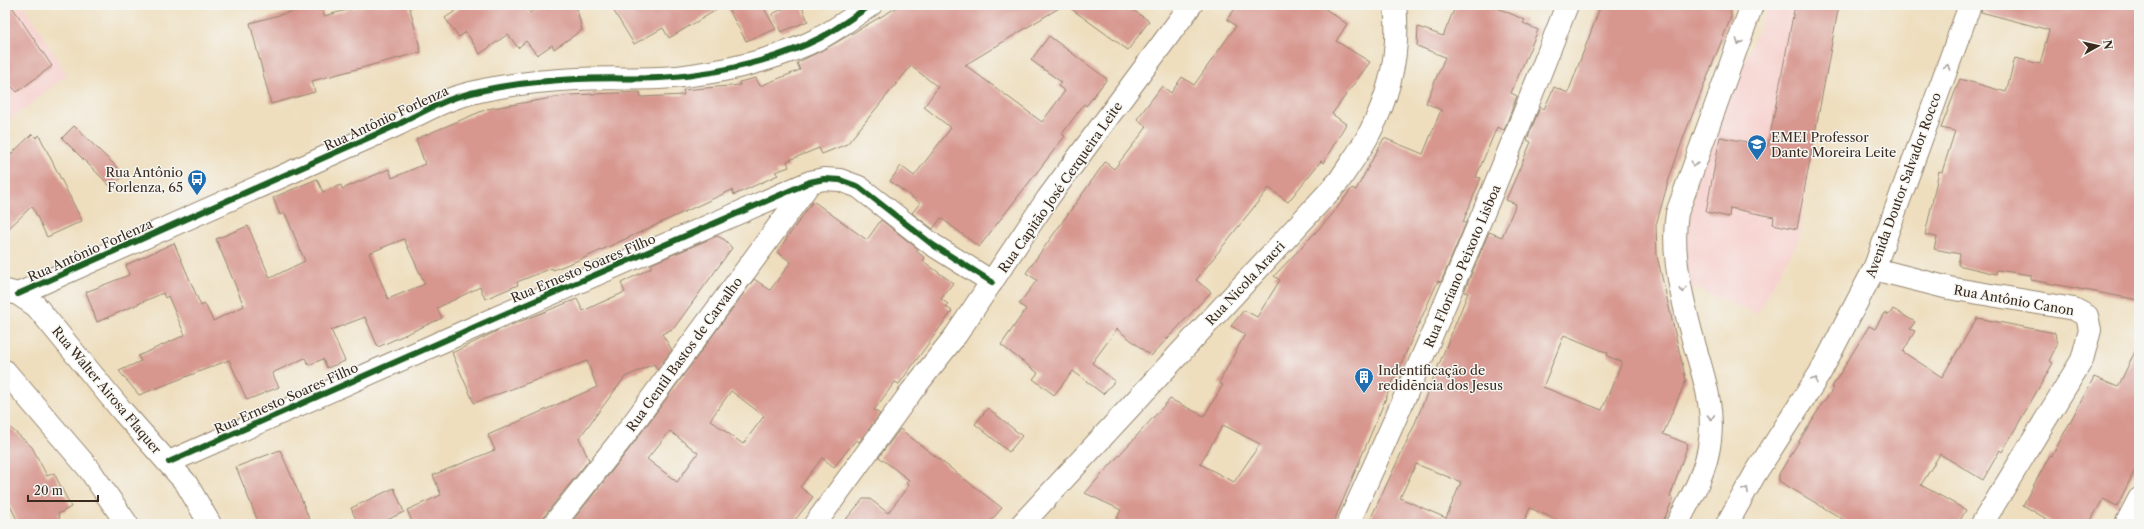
<svg xmlns="http://www.w3.org/2000/svg" width="2144" height="529" viewBox="0 0 2144 529" font-family="'Libre Caslon Text',serif">
<style>
.built{fill:#f7d0cd}
.building{fill:#d7978f;fill-rule:evenodd}
.lines{fill:none;stroke-linecap:round;stroke-linejoin:round}
.street-casing{stroke:#94846e;stroke-width:24}
.primary-casing{stroke:#94846e;stroke-width:24}
.street{stroke:#fff;stroke-width:22}
.primary{stroke:#fff;stroke-width:22}
.cycleway-casing{stroke:#f6f6f2;stroke-width:8}
.cycleway{stroke:#1b5e20;stroke-width:6}
.oneway{stroke:#a79f9a}
.labels{text-anchor:middle;stroke-width:3;stroke-linejoin:round;paint-order:stroke}
.street-label{font-size:13px;fill:#3b2a1e;stroke:#f6f6f2}
.poi-label{font-size:13px;fill:#3b2a1e;stroke:#f6f6f2;text-anchor:start}
</style>
<rect width="100%" height="100%" fill="#f6f6f2"/>
<filter id="ink" filterUnits="userSpaceOnUse"><feTurbulence type="fractalNoise" baseFrequency=".025" numOctaves="2"/><feDisplacementMap in="SourceGraphic" scale="8" xChannelSelector="R" yChannelSelector="G"/><feConvolveMatrix kernelMatrix="1 2 1 2 8 2 1 2 1" color-interpolation-filters="sRGB"/></filter>
<filter id="wash" filterUnits="userSpaceOnUse"><feTurbulence type="fractalNoise" baseFrequency=".012" numOctaves="4" result="noise"/><feDisplacementMap in="SourceGraphic" scale="16" xChannelSelector="R" yChannelSelector="G"/><feGaussianBlur stdDeviation="0.9" result="paint"/><feColorMatrix in="noise" values="0 0 0 0 0 0 0 0 0 0 0 0 0 0 0 0 0 1.4 0 .05"/><feComposite in="paint" operator="in"/></filter>
<g filter="url(#wash)">
<rect width="100%" height="100%" fill="#eedebe"/>
<!-- built -->
<g class="built">
<polygon points="5,5 24,5 67,75 5,124"/>
<polygon points="1769,5 1835,5 1799,239 1757,314 1686,285 1688,232 1696,181 1710,141"/>
</g>
<g id="blocks">
<!-- building -->
<g class="building">
<polygon points="5,5 11,5 52,66 17,92 5,80"/>
<polygon points="316,5 321,5 324,16 366,5 409,5 421,52 312,81 315,92 271,104 250,23"/>
<polygon points="464,5 524,5 530,13 542,5 576,5 582,30 554,49 552,45 537,55 526,41 518,48 508,34 480,54 466,32 459,37 445,18"/>
<polygon points="610,5 725,5 669,38 663,28 634,44"/>
<polygon points="726,5 762,5 776,29 746,41"/>
<polygon points="791,5 801,5 808,21 781,32 772,14"/>
<path d="M901,5H1064L965,65L1042,122L1065,91L1058,86L1061,82L1031,60L1049,36L1107,79L1086,106L1084,104L1062,134L1065,136L979,247L941,218L933,229L912,213L920,203L890,181L901,166L914,176L951,128L924,107L938,87L911,66L847,144L822,154L819,148L787,161L789,167L775,172L778,175L734,195L732,190L584,258L553,270L552,268L517,282L518,285L485,299L480,287L437,308L442,318L378,347L365,317L331,330L345,361L327,368L323,359L309,365L305,358L272,373L279,387L247,400L229,360L139,395L119,371L141,361L138,356L185,335L168,296L165,298L163,293L97,322L86,292L129,275L126,265L174,243L201,306L205,304L213,321L244,306L216,239L248,226L270,278L305,261L285,213L280,215L273,198L277,196L317,179L323,192L341,185L342,189L389,169L392,178L425,164L416,139L487,109L570,95L640,92L641,97L684,95L683,90L740,85L739,82L756,78L760,86L800,70L797,63L832,45ZM404,239L425,284L388,299L369,253Z"/>
<polygon points="1066,5 1126,5 1149,21 1128,50"/>
<polygon points="1238,5 1320,5 1347,24 1336,41 1370,62 1332,114 1346,124 1323,163 1321,161 1288,202 1269,188 1196,280 1211,292 1151,356 1117,329 1092,363 1115,381 1103,394 1073,371 1054,395 1033,379 1038,373 1001,345 1026,309 1019,304 1037,280 1026,273 1105,162 1114,169 1147,127 1137,119 1162,86 1171,93 1182,77 1194,85 1236,26 1227,19"/>
<path d="M1456,5H1491L1525,20L1523,23L1538,30L1511,93L1517,96L1504,130L1497,127L1476,177L1481,178L1463,222L1466,223L1441,282L1438,281L1391,386L1333,524H1114L1121,510L1085,493L1170,399L1204,416L1223,385L1219,383L1245,334L1231,326L1244,310L1257,317L1280,280L1274,276L1331,216L1352,188L1356,190L1384,138L1423,154L1441,110L1426,103L1445,57L1417,46L1418,27L1443,36ZM1223,425L1260,444L1234,482L1200,464Z"/>
<path d="M1601,5H1731V17L1684,136L1669,179L1656,225L1657,256L1686,380L1663,434L1688,444L1670,497L1673,499L1662,524H1566L1530,508L1523,524H1368L1413,428L1468,293L1464,292L1489,232L1502,237L1516,204L1506,200L1531,142L1527,140L1540,107L1544,109L1554,87L1568,93ZM1564,335L1608,353L1607,356L1622,362L1602,410L1543,387ZM1416,464L1461,482L1446,518L1400,498Z"/>
<polygon points="1795,5 1839,5 1797,229 1773,224 1774,217 1730,208 1729,217 1706,212 1720,137 1768,146"/>
<polygon points="1982,5 2139,5 2139,300 2031,280 2031,275 1997,270 1996,274 1958,265 1960,254 1934,249 1937,237 1925,235 1939,171 1942,172 1955,131 1941,128 1960,79 2006,92 2015,58 2040,64 2049,30 1981,12"/>
<polygon points="74,126 125,175 111,187 62,138"/>
<polygon points="32,134 36,138 39,135 82,221 47,237 32,206 5,232 5,160"/>
<path d="M813,201L867,240L881,220L918,249L916,251L925,258L923,261L953,283L941,299L948,304L946,307L952,311L899,384L895,382L874,410L880,414L859,442L856,440L834,467L822,458L800,487L813,497L792,524H570L630,448L754,279L770,290L791,262L777,252ZM731,391L764,416L743,444L710,420ZM670,431L698,453L677,482L647,459Z"/>
<polygon points="717,236 725,240 732,248 674,328 662,334 672,350 657,370 654,364 625,377 579,438 589,460 544,516 542,524 413,524 407,510 441,495 433,475 495,450 488,435 597,387 587,361 474,403 452,353 501,329 577,299 583,311 600,303 625,292 621,283 651,268 651,264"/>
<polygon points="1893,309 1915,322 1910,329 1915,331 1903,352 1942,377 1977,318 2055,333 2057,345 2049,361 2053,363 2002,452 2000,450 1983,480 1940,454 1921,485 1966,510 1958,524 1851,524 1779,481 1779,474 1822,404 1834,388 1832,387 1869,326 1875,329 1884,313 1889,315"/>
<polygon points="2139,343 2139,462 2117,506 2103,499 2089,524 2055,524 2023,505 2050,455 2052,456 2094,377 2118,387"/>
<polygon points="988,408 1022,436 1009,452 975,424"/>
<polygon points="5,423 32,447 47,476 54,473 71,507 58,514 60,518 50,524 19,524 5,495"/>
<polygon points="900,429 1002,508 988,524 842,524 863,499 870,499 888,513 909,485 906,483 909,480 879,457"/>
<polygon points="280,450 301,498 311,524 259,524 236,467"/>
<polygon points="394,488 404,512 378,524 358,524 351,508"/>
</g>
</g>
</g>
<g filter="url(#ink)">
<use href="#blocks" fill-opacity="0" stroke="#94846e" stroke-width="1"/>
<g class="lines">
<!-- street casing -->
<g class="street-casing">
<g id="street">
<polyline points="1874,269 1949,288 2074,309 2087,316 2090,330 2082,360 1982,524"/>
<polyline points="7,291 18,294 36,306 123,412 186,483 210,524"/>
<path d="M18,294L397,125C417,115 436,104 457,97C495,85 538,81 577,79C617,77 658,81 698,74C737,69 785,56 820,38C837,29 854,16 871,5"/>
<polyline points="169,462 484,323 810,182 824,179 840,180 859,187 933,245 992,282"/>
<polyline points="554,524 620,441 810,183"/>
<polyline points="815,524 911,392 956,335 1048,198 1191,5"/>
<path d="M1022,524L1339,181C1349,165 1362,149 1370,132C1391,92 1400,50 1395,5"/>
<path d="M1348,524C1426,353 1499,180 1567,5"/>
<path d="M1677,524C1691,498 1707,470 1710,440C1714,408 1704,377 1695,347C1684,306 1670,256 1677,213L1752,5"/>
<polyline points="1727,524 1755,474 1820,373 1874,269 1970,5"/>
<polyline points="2126,524 2139,499"/>
</g>
</g>
<!-- primary casing -->
<g class="primary-casing">
<polyline id="primary" points="5,371 89,469 127,524"/>
</g>
<!-- street -->
<use href="#street" class="street"/>
<!-- primary -->
<use href="#primary" class="primary"/>
<!-- cycleway casing -->
<g class="cycleway-casing">
<g id="cycleway">
<path d="M18,294L397,125C417,115 436,104 457,97C495,85 538,81 577,79C617,77 658,81 698,74C737,69 785,56 820,38C837,29 854,16 871,5"/>
<polyline points="169,462 484,323 810,182 824,179 840,180 859,187 933,245 992,282"/>
</g>
</g>
<!-- cycleway -->
<use href="#cycleway" class="cycleway"/>
</g>
<!-- one-way arrows -->
<defs><path id="oneway-chevron" d="M-2-3.5L2.5 0L-2 3.5" fill="none" stroke-width="1.6" stroke-linecap="round" stroke-linejoin="round"/></defs>
<g class="oneway">
<use href="#oneway-chevron" transform="translate(1739 42) rotate(110)"/>
<use href="#oneway-chevron" transform="translate(1947 67) rotate(-70)"/>
<use href="#oneway-chevron" transform="translate(1694 164) rotate(109)"/>
<use href="#oneway-chevron" transform="translate(1683 290) rotate(79)"/>
<use href="#oneway-chevron" transform="translate(1815 380) rotate(-57)"/>
<use href="#oneway-chevron" transform="translate(1711 417) rotate(88)"/>
<use href="#oneway-chevron" transform="translate(1746 490) rotate(-61)"/>
</g>
</g>
<!-- icons -->
<defs>
<g id="school-pin" transform="scale(1)"><path d="M0 17L-7.5 6A9.5 9.5 0 1 1 7.5 6Z" fill="#1f6fb2" stroke="#f6f6f2"/><path d="M0-5L7-2L0 1L-7-2ZM-4 1L0 2.5L4 1V4Q0 6-4 4Z" fill="#fff"/></g>
<g id="bus-pin" transform="scale(1)"><path d="M0 17L-7.5 6A9.5 9.5 0 1 1 7.5 6Z" fill="#1f6fb2" stroke="#f6f6f2"/><path d="M-5-6H5V4H4V6H2V4H-2V6H-4V4H-5ZM-3.5-4V0h7V-4ZM-3.5 1.2v1.5H-2V1.2ZM2 1.2v1.5H3.5V1.2Z" fill="#fff"/></g>
<g id="building-pin" transform="scale(1)"><path d="M0 17L-7.5 6A9.5 9.5 0 1 1 7.5 6Z" fill="#1f6fb2" stroke="#f6f6f2"/><path d="M-4-6H4V6H1V3H-1V6H-4ZM-2.5-4.3h1.7v1.8h-1.7ZM.8-4.3h1.7v1.8H.8ZM-2.5-1h1.7V.8h-1.7ZM.8-1h1.7V.8H.8Z" fill="#fff"/></g>
</defs>
<g fill-rule="evenodd">
<use href="#school-pin" x="1757" y="144"/>
<use href="#bus-pin" x="197" y="179"/>
<use href="#building-pin" x="1364" y="377"/>
</g>
<g class="labels">
<!-- street labels -->
<g class="street-label">
<text transform="translate(386 118) rotate(-25)" y="5">Rua Antônio Forlenza</text>
<text transform="translate(1903 185) rotate(-70)" y="5">Avenida Doutor Salvador Rocco</text>
<text transform="translate(1060 187) rotate(-55)" y="5">Rua Capitão José Cerqueira Leite</text>
<text transform="translate(90 250) rotate(-24)" y="5">Rua Antônio Forlenza</text>
<text transform="translate(1462 266) rotate(-67)" y="5">Rua Floriano Peixoto Lisboa</text>
<text transform="translate(583 268) rotate(-23)" y="5">Rua Ernesto Soares Filho</text>
<text transform="translate(1245 283) rotate(-47)" y="5">Rua Nicola Aracri</text>
<text transform="translate(2014 300) rotate(10)" y="5">Rua Antônio Canon</text>
<text transform="translate(684 354) rotate(-54)" y="5">Rua Gentil Bastos de Carvalho</text>
<text transform="translate(107 390) rotate(50)" y="5">Rua Walter Airosa Flaquer</text>
<text transform="translate(286 398) rotate(-24)" y="5">Rua Ernesto Soares Filho</text>
</g>
<!-- poi labels -->
<g class="poi-label">
<text x="1771" y="142">EMEI Professor<tspan x="1771" dy="15">Dante Moreira Leite</tspan></text>
<text x="183" y="177" text-anchor="end">Rua Antônio<tspan x="183" dy="15">Forlenza, 65</tspan></text>
<text x="1378" y="375">Indentificação de<tspan x="1378" dy="15">redidẽncia dos Jesus</tspan></text>
</g>
</g>
<!-- margin -->
<rect width="2144" height="529" fill="none" stroke="#f6f6f2" stroke-width="20"/>
<!-- north arrow -->
<g transform="translate(2098 46) rotate(82)" stroke="#f6f6f2" stroke-width="3" paint-order="stroke">
<path d="M0-3L7 15L0 10L-7 15Z" fill="#3b2a1e"/>
<text y="-6" font-size="11" font-weight="bold" text-anchor="middle" fill="#3b2a1e">N</text>
</g>
<!-- scale -->
<path d="M28 495v6h70v-6" fill="none" stroke="#3b2a1e" stroke-width="2"/>
<text x="34" y="495" font-size="12" fill="#3b2a1e" stroke="#f6f6f2" stroke-width="3" paint-order="stroke">20 m</text>
</svg>
